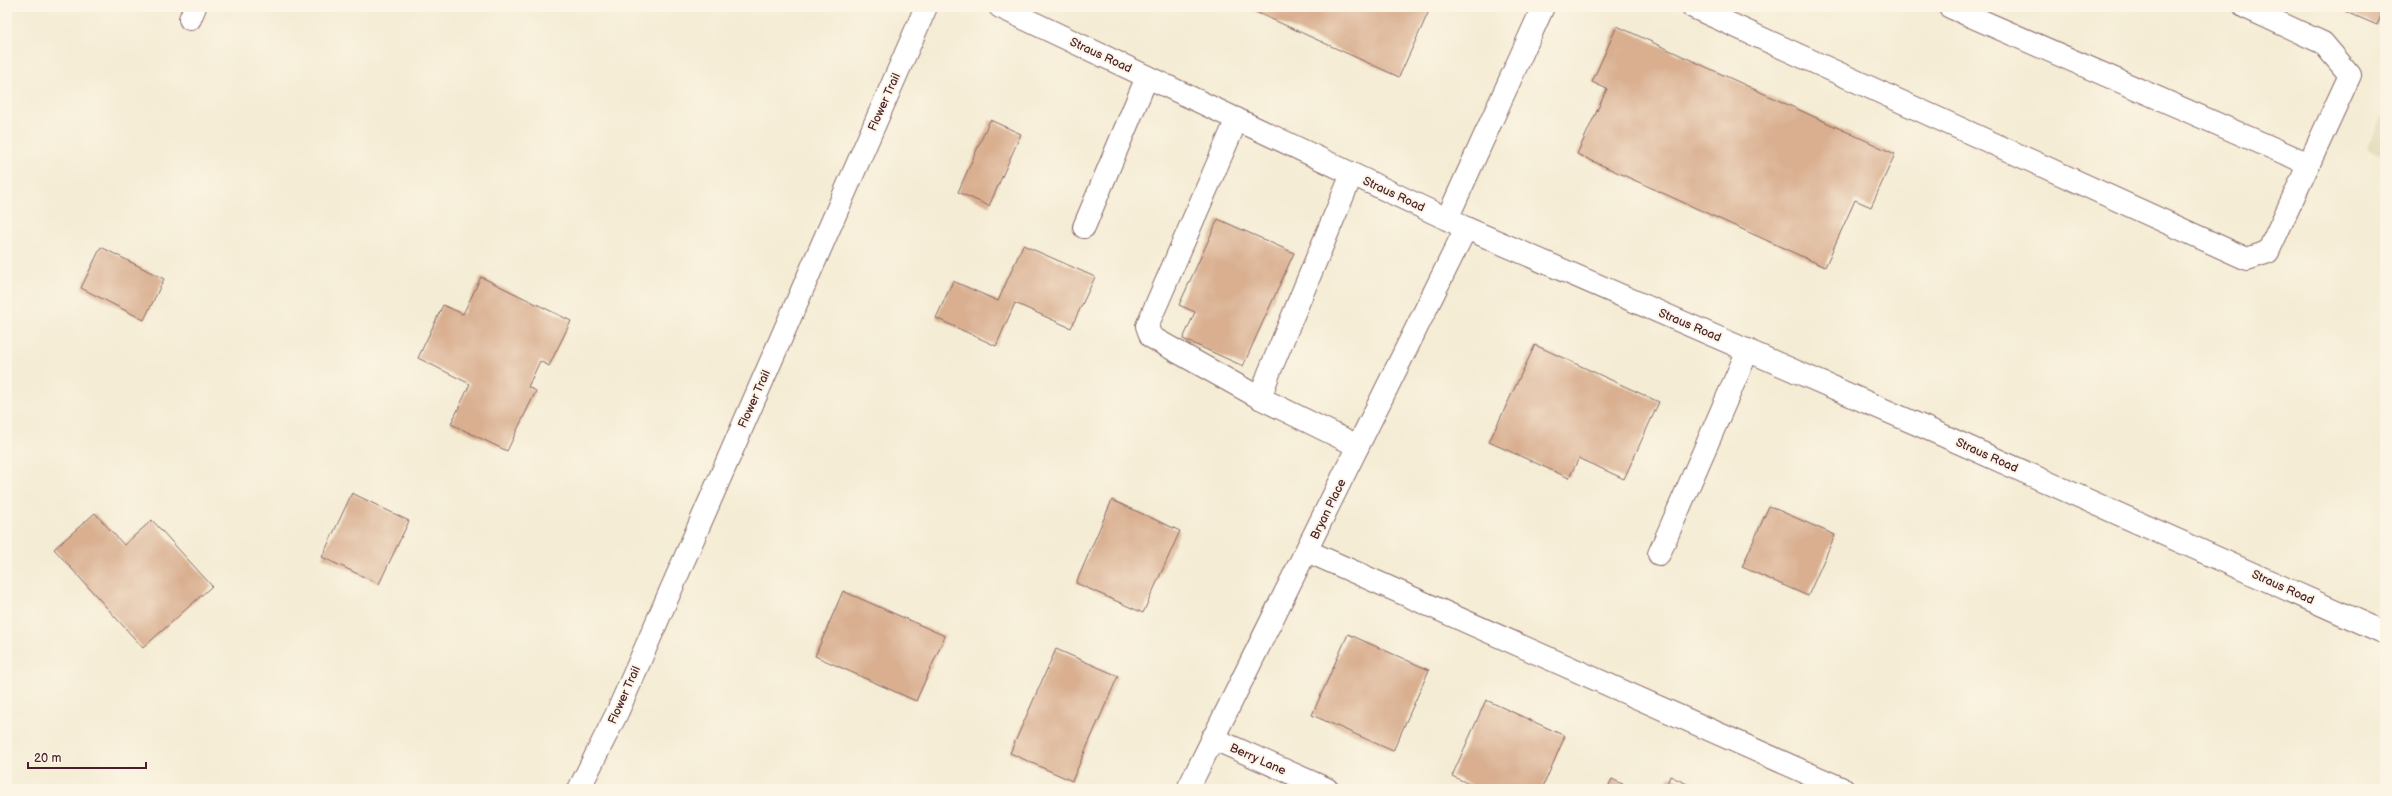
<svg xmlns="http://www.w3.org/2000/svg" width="2392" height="796" viewBox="0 0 2392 796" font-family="'Balsamiq Sans',sans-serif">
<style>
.built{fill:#e4dbba}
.building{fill:#d9af90}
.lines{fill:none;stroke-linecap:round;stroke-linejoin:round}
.minor-casing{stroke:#866766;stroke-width:24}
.minor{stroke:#fff;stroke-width:22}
.labels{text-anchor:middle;stroke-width:4;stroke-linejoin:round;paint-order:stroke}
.street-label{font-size:12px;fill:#4a1f2b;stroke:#fcf5e5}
</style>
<rect width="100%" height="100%" fill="#fcf5e5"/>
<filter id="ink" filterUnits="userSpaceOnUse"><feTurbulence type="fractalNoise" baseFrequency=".025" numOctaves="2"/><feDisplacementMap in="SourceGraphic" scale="8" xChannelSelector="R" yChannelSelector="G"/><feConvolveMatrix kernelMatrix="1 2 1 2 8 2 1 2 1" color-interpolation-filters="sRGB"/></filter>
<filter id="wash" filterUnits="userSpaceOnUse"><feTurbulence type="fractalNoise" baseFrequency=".012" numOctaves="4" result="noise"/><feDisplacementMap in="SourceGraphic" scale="16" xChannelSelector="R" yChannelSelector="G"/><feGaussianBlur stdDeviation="0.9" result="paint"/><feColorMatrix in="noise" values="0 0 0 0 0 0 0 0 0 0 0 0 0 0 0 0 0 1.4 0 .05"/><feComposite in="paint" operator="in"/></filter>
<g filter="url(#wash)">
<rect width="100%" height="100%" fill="#f4ecd4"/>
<!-- built -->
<polygon class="built" points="2385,108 2385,156 2367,148"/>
<g id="blocks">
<!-- building -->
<g class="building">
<polygon points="1245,7 1421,7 1429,11 1399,77"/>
<polygon points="2335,7 2385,7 2377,25"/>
<polygon points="1617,26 1895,154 1871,207 1855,200 1825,267 1577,154 1607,89 1592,82"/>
<polygon points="990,120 1021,134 989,206 958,192"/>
<polygon points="1218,219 1294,253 1243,366 1183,339 1195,312 1179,305"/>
<polygon points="1023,245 1095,277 1071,328 1015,303 996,346 936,318 953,281 998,301"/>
<polygon points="101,247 164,279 144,320 81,288"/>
<polygon points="481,277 571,321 549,366 540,361 528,387 536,391 507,451 451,424 470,384 418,358 443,305 463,314"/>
<polygon points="1535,345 1659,402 1624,479 1579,458 1569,478 1489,442"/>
<polygon points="352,493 409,521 379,584 322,557"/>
<polygon points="1112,500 1180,531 1143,613 1076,583"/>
<polygon points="1769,506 1835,535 1808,596 1742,567"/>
<polygon points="95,513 124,545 152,520 212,586 143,648 54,549"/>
<polygon points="843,591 945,636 916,701 815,656"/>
<polygon points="1348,634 1429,670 1393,751 1312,715"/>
<polygon points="1056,649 1118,676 1072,781 1010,753"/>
<polygon points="1486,700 1565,736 1542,789 1480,789 1452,776"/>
<polygon points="1670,776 1698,789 1665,789"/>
<polygon points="1612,779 1633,789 1607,789"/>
</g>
</g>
</g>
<g filter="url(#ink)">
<use href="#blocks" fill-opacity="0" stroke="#866766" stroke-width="1"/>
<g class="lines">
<!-- minor casing -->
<g class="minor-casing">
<g id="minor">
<polyline points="1000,7 1466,228 1935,432 2385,633"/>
<polyline points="1693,7 2247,259 2268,252 2350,75 2323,43 2245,7"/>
<polyline points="1950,7 2309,164"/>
<polyline points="190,19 195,7"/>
<polyline points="1237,119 1147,326 1151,337 1260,398 1269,373 1352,174"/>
<polyline points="1447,219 1543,7"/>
<polyline points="1084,227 1147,77"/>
<polyline points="1260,398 1358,446"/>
<polyline points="1307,551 1843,789"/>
<polyline points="1659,554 1748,350"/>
<polyline points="1212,738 1327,789"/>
<polyline points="579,789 617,713 926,7"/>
<polyline points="1188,789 1466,228"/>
</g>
</g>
<!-- minor -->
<use href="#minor" class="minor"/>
</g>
</g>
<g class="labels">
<!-- street labels -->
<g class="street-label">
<text transform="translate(1101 55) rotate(25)" y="4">Straus Road</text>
<text transform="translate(884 102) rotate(-66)" y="4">Flower Trail</text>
<text transform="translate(1394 194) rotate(25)" y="4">Straus Road</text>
<text transform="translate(1690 325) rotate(23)" y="4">Straus Road</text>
<text transform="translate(754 399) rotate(-66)" y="4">Flower Trail</text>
<text transform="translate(1987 455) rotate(24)" y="4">Straus Road</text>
<text transform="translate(1328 509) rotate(-64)" y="4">Bryan Place</text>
<text transform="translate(2283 587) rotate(24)" y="4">Straus Road</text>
<text transform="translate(624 695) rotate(-66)" y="4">Flower Trail</text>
<text transform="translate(1258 759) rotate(24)" y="4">Berry Lane</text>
</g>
</g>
<!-- margin -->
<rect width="2392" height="796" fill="none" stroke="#fcf5e5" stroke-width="24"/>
<!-- scale -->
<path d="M28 762v6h118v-6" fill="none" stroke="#4a1f2b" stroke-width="2"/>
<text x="34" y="762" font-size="12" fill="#4a1f2b" stroke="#fcf5e5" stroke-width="3" paint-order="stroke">20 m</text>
</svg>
